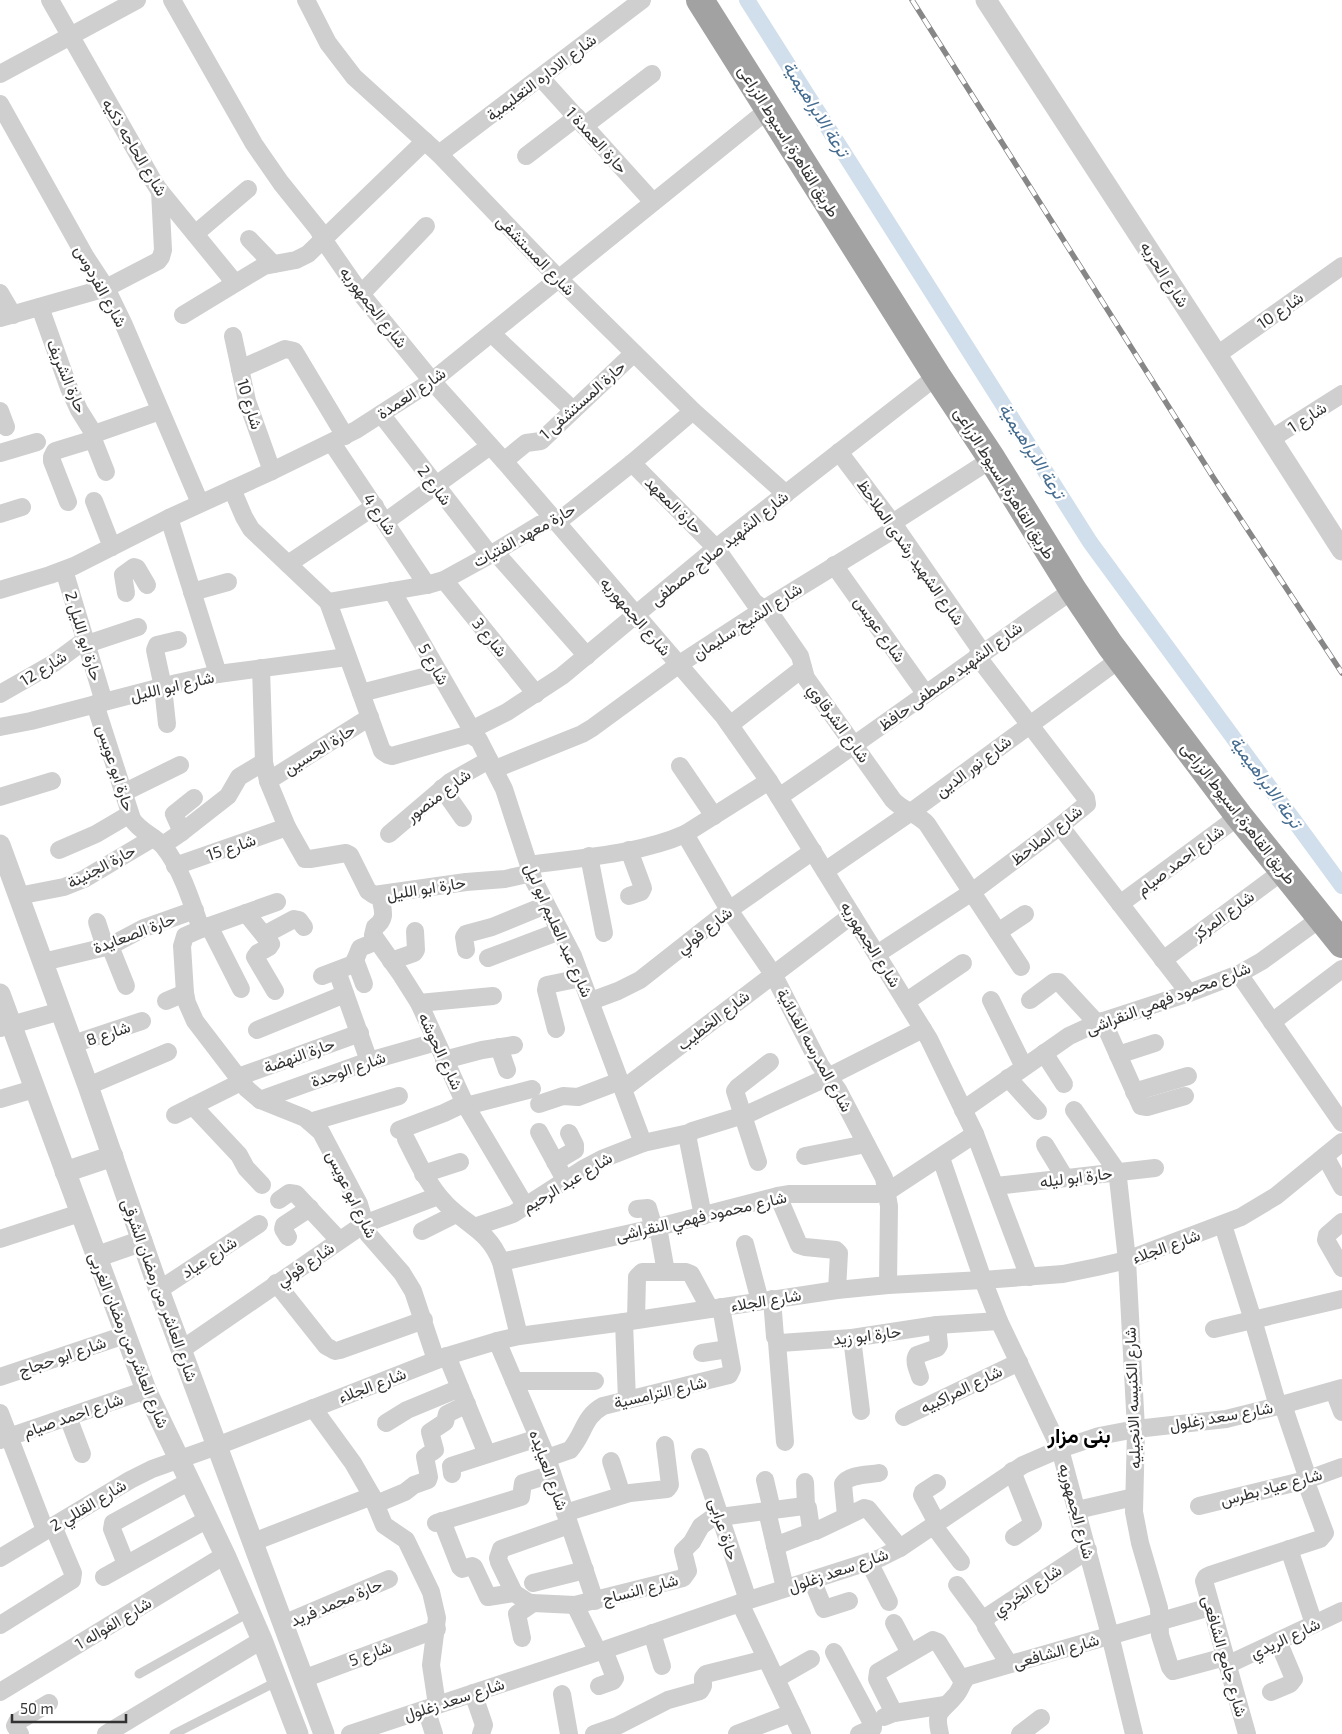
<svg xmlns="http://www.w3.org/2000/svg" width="1342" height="1734" viewBox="0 0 1342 1734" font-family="'Exo 2',Vazirmatn,sans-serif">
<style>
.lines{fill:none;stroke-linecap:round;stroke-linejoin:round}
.canal{stroke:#d1deeb;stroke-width:16}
.service{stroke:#cfcfcf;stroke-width:9}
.minor{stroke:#cfcfcf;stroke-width:18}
.tertiary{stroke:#cfcfcf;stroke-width:21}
.trunk{stroke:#a2a2a2;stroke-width:28}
.rail-casing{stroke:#878787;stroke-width:5.5}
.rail{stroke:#fff;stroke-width:4;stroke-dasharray:11;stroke-linecap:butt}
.labels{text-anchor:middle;stroke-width:5;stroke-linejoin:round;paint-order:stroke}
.street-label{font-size:16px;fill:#323232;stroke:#fff}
.water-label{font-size:18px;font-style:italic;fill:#456c90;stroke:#fff}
.district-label{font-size:21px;font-weight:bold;fill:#000;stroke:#fff}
</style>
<rect width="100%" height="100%" fill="#fff"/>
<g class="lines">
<!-- canal -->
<polyline class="canal" points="747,0 1090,542 1342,886"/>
<!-- service -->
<g class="service">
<polyline points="139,1674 250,1612"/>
<polyline points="174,1734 278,1681"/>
</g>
<!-- minor -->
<g class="minor">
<polyline points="50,0 152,179 159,190 235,283"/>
<polyline points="172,0 254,144 281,183 318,229 327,245 361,294 432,381 504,461 724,717 769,781 929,1039 975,1134 1029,1277"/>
<polyline points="306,0 328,43 354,77 439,154 558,278 693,411 786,494"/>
<polyline points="0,74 137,0"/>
<polyline points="541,78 653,202"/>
<polyline points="0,104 85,256 106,288 124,325 200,503"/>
<polyline points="584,126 652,74"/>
<polyline points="439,154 642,0"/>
<polyline points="526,156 577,117"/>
<polyline points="195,234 248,189"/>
<polyline points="249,239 273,264"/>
<polyline points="0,293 13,315"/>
<polyline points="361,294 426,226"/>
<polyline points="40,307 69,388 79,410 94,434 91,440 55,451 52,457 52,461 68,502"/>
<polyline points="183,315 264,266 296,260 308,254 425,141"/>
<polyline points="0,318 106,288 158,261 161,257 163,250 160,191"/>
<polyline points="492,334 573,410"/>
<polyline points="233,336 247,401 272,471"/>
<polyline points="1217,355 1342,266"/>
<polyline points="240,369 285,349 294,351 345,436"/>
<polyline points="0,411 6,427"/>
<polyline points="381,414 490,555"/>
<polyline points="94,434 160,411"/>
<polyline points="93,439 106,472"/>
<polyline points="1271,439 1342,394"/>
<polyline points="332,443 427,585"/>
<polyline points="839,452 894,525 982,652"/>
<polyline points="0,453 37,442"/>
<polyline points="504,461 526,443 541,441 634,353"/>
<path d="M632,463L716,548L754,602L771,614L800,656L806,678L893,800C903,811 917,813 927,824L1021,967"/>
<polyline points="232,489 244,517 251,529 328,602 382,751 388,755 392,756 467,735 471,735 479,740 504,789 534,881 573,956 643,1143"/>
<polyline points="94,501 112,547"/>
<polyline points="0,514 22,507"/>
<polyline points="169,518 218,674"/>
<polyline points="385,522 490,446"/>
<polyline points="495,552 587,656"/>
<polyline points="288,564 375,506"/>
<polyline points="834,565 925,693"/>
<polyline points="64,570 104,702"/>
<polyline points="444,580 536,694"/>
<polyline points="0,590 50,575 74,566 169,518 272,471 356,430 432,381 769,109"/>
<polyline points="392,591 476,737"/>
<polyline points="192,592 228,582"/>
<polyline points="126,593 123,575 134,567 137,568 147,585"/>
<polyline points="328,602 427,585 444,580 495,552 541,524 564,517 632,463 693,411"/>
<polyline points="87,644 138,627"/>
<polyline points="261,668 264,762 268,781 287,827 305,859 310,859 346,853 350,855 368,891 374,895 466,882 505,879 532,873"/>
<polyline points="361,693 439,673"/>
<polyline points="0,694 54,663 85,640"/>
<path d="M95,704L132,819C140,832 155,836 164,847C181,868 192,903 201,929"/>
<polyline points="167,724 163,687 155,650 157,645 178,640"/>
<polyline points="730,725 803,668"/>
<polyline points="0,727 31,721 177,683 218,674 347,657"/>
<polyline points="471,730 507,712 562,676 716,548 937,376"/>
<polyline points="680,766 714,816"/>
<polyline points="495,769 582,734 592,728 678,665 764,609 888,533 900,518 992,459"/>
<polyline points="268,781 370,717"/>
<polyline points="442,788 463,818"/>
<polyline points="123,793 180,765"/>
<polyline points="0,797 52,781"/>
<path d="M779,797C878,730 974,658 1073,590"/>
<polyline points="1060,826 1189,993"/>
<polyline points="182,832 174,814 194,798"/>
<polyline points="389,834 450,782 489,760"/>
<polyline points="685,834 729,910 773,974 820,1065 838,1090 884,1178 889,1206 888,1285"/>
<polyline points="163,845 182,832 228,796 239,777 264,762"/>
<polyline points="59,850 96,834 130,814"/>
<polyline points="589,856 604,933"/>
<path d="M529,865C578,858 640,854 685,834L769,781"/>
<polyline points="175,866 287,827"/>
<polyline points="825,871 911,812 1120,659"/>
<path d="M380,895C382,909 388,918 375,927L373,935L400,973L419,1003L466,1106L526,1207"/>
<polyline points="18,896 64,887 84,879 153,838"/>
<polyline points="629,896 641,892 643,888 629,850"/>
<polyline points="277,902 201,929 185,936 182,946 185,993 187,1003 195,1021 247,1089 260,1100 305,1118 321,1132 359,1204 368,1234 402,1273 413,1291 436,1360"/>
<polyline points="1120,904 1239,816"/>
<polyline points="246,913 271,944 269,947 258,953 255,957 275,991"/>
<polyline points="97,922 105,947"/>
<polyline points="209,926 241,989"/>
<polyline points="998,932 1025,914"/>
<polyline points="264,935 294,919 299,920 304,927"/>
<polyline points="110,946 126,986"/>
<polyline points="466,950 464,937 466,934 492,927 546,905"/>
<polyline points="877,954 972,892 1060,826 1087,804 1086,798 977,656"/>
<polyline points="488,958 560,931"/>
<polyline points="355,960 364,984"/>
<polyline points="1163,960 1283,871"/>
<polyline points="391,961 414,953 416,950 415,931"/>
<polyline points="43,962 110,946 144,928 195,910"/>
<polyline points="337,971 369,1061"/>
<polyline points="1239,974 1342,1123"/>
<polyline points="322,976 351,965 354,963 360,948 377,941"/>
<polyline points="991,1000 1024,1067"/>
<polyline points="1030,1000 1054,982 1059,982 1097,1023"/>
<polyline points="166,1001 185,993"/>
<polyline points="591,1001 618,991 640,980 729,910 813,851"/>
<polyline points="907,1001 963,963"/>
<polyline points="419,1003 493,996"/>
<polyline points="1103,1021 1141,1106 1147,1107 1185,1096"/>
<polyline points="1272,1022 1342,969"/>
<polyline points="0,1028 61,1011"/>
<polyline points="556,1029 546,990 547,985 581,978"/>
<polyline points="257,1030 345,994"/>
<polyline points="73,1044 142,1021"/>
<polyline points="499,1047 507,1070"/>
<polyline points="1044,1053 1064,1084"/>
<polyline points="1118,1055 1155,1043"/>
<polyline points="444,1060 482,1050 514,1045"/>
<polyline points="238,1077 360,1033"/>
<polyline points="1008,1078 1038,1111"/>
<polyline points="88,1086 168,1052"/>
<polyline points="623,1089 852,915"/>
<polyline points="1134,1092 1188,1076"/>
<polyline points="0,1099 34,1089"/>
<polyline points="260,1100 369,1061 436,1042"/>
<polyline points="539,1104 563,1096 578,1097 620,1081"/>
<polyline points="193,1106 239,1155 246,1168 262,1185"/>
<polyline points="466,1106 532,1089"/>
<polyline points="963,1110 1069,1036 1097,1023 1189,993 1239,974 1262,961 1321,918"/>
<polyline points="1074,1110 1114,1167 1118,1178 1127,1260 1136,1429 1134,1512 1140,1543 1159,1608 1160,1635 1170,1667 1173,1671 1225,1657"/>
<polyline points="175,1115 241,1082"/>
<polyline points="310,1122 399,1096"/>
<polyline points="399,1130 444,1113 465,1103"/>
<polyline points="539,1132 565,1180"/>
<path d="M406,1139C418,1163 428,1185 446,1204C469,1227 488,1230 501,1262L519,1336"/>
<polyline points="1045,1145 1065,1178"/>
<polyline points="805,1156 866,1144"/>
<polyline points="1325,1156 1342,1187"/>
<polyline points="941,1158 983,1280 999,1321 1060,1449 1110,1635 1134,1734"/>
<polyline points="555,1162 575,1150 575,1145 569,1133"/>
<polyline points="758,1162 735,1091 738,1087 770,1062"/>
<polyline points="423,1174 460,1162"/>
<polyline points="996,1186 1155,1168"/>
<polyline points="778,1196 799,1245 805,1247 836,1250 839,1253 837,1290"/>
<polyline points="279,1200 289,1193 296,1194 339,1240"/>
<polyline points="637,1209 648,1208 654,1228"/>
<polyline points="703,1216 688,1140 688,1137 692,1131 750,1113 828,1077 923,1029"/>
<polyline points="1342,1222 1327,1235 1326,1240 1342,1268"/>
<polyline points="1223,1225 1253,1320 1278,1406"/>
<polyline points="474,1227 513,1214 583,1169 602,1159 643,1143 689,1133"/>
<polyline points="658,1227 666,1272"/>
<polyline points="422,1231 456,1214"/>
<polyline points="288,1237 283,1229 284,1225 310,1208"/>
<polyline points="0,1239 80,1213"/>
<polyline points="745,1244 760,1301"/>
<polyline points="501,1262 658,1227 778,1196 790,1194 877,1194 887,1192 975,1134"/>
<polyline points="276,1283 326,1346 335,1351 340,1350 424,1320"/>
<polyline points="159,1290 259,1224"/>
<polyline points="772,1299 775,1337 780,1343 852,1338 937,1325 999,1321"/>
<polyline points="636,1320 637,1277 642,1272 686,1272 691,1274 710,1309"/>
<polyline points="624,1322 627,1400"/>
<polyline points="1214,1329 1342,1299"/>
<polyline points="852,1338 861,1411"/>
<polyline points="497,1341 547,1458 595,1601"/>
<polyline points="777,1342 785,1442"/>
<polyline points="181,1350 364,1224 438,1196"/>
<polyline points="702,1353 728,1349"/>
<polyline points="447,1356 487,1454"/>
<polyline points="0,1377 125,1335"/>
<path d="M920,1377C918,1370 913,1361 917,1355L937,1348L939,1345L937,1325"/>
<polyline points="514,1381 595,1381"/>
<polyline points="1334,1391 1342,1412"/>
<polyline points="313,1408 353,1463 372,1496 384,1525 406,1540 431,1592 437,1618 431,1665 437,1705"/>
<polyline points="0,1413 45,1530"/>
<polyline points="68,1417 82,1454"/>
<polyline points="904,1417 1019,1362"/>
<polyline points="386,1423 407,1410 460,1388"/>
<polyline points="0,1440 146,1390"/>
<polyline points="700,1457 748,1600"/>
<path d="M547,1458L570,1450C584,1435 583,1417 603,1406L729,1375L732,1369L721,1307"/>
<polyline points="611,1461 622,1495"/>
<polyline points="1012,1471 1033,1524 1014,1537"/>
<polyline points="452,1474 451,1466 538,1438"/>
<polyline points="765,1480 772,1510"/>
<polyline points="805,1482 806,1506"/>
<polyline points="937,1483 923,1492 922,1495 937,1523"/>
<polyline points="376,1504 405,1492 414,1485 428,1480 429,1477 425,1457 435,1450 430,1432 445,1422 447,1414 467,1404"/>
<polyline points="1199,1506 1306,1480 1342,1467"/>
<polyline points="1077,1510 1134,1497"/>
<polyline points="767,1511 785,1588"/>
<polyline points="565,1513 630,1493 667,1489 670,1485 665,1445"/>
<path d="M846,1516L843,1484C849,1474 868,1475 879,1473"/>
<polyline points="720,1517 804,1506 808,1508 811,1529 816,1531 864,1508 868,1509 900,1548"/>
<polyline points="442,1521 460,1567 462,1569 472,1566 474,1567 488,1597 514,1593 528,1602 533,1603 575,1605 683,1578 688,1571 683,1551 692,1542 701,1526 719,1513"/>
<polyline points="436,1523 521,1497 523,1483 552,1474"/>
<polyline points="933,1525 961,1562"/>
<polyline points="253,1542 372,1496"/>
<polyline points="775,1546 814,1531"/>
<polyline points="1289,1549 1314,1624"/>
<polyline points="0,1558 130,1480 152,1469 217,1446 447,1356 497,1341 519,1336 624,1322 837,1290 888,1285 983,1280 1063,1274 1097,1267 1127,1260 1241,1217 1276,1196 1342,1142"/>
<polyline points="869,1562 889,1602"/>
<polyline points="126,1564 112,1529 113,1523 190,1481"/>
<polyline points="104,1577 208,1519"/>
<polyline points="812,1580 824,1609 849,1601"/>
<polyline points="533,1583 585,1570"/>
<polyline points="957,1585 985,1623"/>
<polyline points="514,1593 499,1562 498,1558 501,1549 569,1525"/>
<polyline points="740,1603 802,1734"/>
<polyline points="575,1605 598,1652"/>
<polyline points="894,1623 910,1653"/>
<polyline points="283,1624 389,1579"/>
<polyline points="0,1625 72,1580 73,1573 53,1526"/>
<polyline points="652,1633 662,1666"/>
<polyline points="522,1638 517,1614 533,1603"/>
<polyline points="834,1652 873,1725 873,1728 859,1734"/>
<polyline points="1009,1664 986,1627 985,1623 988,1616 1088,1550"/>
<polyline points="1227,1665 1342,1611"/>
<polyline points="303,1679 437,1629"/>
<polyline points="776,1679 811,1659"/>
<polyline points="599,1686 613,1681 615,1678 604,1650"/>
<polyline points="0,1692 225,1555"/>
<polyline points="1271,1692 1290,1684 1294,1679 1278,1641"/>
<polyline points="473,1693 484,1725 481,1734"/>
<polyline points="562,1694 569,1734"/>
<polyline points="426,1709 434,1734"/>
<polyline points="894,1713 877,1679 878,1672 933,1640 938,1642 963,1682"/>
<polyline points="884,1717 894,1713 945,1705"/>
<polyline points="20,1734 15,1726 17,1722 49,1703"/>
<polyline points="106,1734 262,1640"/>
<polyline points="350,1734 604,1650 740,1603 880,1558 900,1548 1023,1465 1060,1449 1099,1436 1136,1429 1226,1419 1278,1406 1342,1388"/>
<polyline points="594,1734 617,1726 668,1700 700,1691 703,1686 703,1678 706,1674 766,1659"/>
<polyline points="737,1734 792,1713"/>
<path d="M940,1734C934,1709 942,1712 955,1696C961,1690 962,1680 969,1676L1210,1607"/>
<polyline points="1020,1734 1041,1718"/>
<polyline points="1247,1734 1204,1581 1206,1577 1210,1575 1320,1539 1325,1533 1307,1485 1305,1470 1283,1405"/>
</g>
<!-- tertiary -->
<g class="tertiary">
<polyline points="986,0 1217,355 1342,550"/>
<polyline points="0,845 88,1086 159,1290 324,1734"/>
<polyline points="0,994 146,1390 225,1555 262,1640 298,1734"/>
<polyline points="65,1172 113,1156"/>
<polyline points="96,1257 142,1241"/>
</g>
<!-- trunk -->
<polyline class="trunk" points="700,0 937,376 992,459 1073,590 1110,645 1239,816 1342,944"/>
<!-- rail casing -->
<g class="rail-casing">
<polyline id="rail" points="912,0 1213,477 1342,673"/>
</g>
<!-- rail -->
<use href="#rail" class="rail"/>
</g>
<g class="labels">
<!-- street labels -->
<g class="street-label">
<text transform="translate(541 77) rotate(-37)" y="6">شارع الاداره التعليمية</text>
<text transform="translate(597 140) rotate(48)" y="6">حارة العمدة 1</text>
<text transform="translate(789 141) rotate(58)" y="6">طريق القاهرة, اسيوط الزراعى</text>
<text transform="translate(135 147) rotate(59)" y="6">شارع الحاجه ذكيه</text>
<text transform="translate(536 255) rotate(46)" y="6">شارع المستشفى</text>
<text transform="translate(1165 274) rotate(57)" y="6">شارع الحريه</text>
<text transform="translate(101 286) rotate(61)" y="6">شارع الفردوس</text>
<text transform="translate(374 307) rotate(52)" y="6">شارع الجمهوريه</text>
<text transform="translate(1280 310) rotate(-35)" y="6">شارع 10</text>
<text transform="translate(67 376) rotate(67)" y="6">حارة الشريف</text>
<text transform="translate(411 393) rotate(-34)" y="6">شارع العمدة</text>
<text transform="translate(582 400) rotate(-42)" y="6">حارة المستشفى 1</text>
<text transform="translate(250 404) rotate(73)" y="6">شارع 10</text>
<text transform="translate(1307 417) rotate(-33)" y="6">شارع 1</text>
<text transform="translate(1005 483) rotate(58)" y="6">طريق القاهرة, اسيوط الزراعى</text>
<text transform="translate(435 485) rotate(53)" y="6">شارع 2</text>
<text transform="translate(674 505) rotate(45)" y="6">حارة المعهد</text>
<text transform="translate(380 514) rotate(56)" y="6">شارع 4</text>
<text transform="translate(524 535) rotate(-29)" y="6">حارة معهد الفتيات</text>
<text transform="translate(719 548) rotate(-39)" y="6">شارع الشهيد صلاح مصطفى</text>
<text transform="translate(911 552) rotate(55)" y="6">شارع الشهيد رشدى الملاحظ</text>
<text transform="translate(636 616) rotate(49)" y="6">شارع الجمهوريه</text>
<text transform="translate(747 621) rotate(-33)" y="6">شارع الشيخ سليمان</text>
<text transform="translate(880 629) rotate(55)" y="6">شارع عويس</text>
<text transform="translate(84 636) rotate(73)" y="6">حارة ابو الليل 2</text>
<text transform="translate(490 637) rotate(51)" y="6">شارع 3</text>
<text transform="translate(434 664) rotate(60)" y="6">شارع 5</text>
<text transform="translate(43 668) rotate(-32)" y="6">شارع 12</text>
<text transform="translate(950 676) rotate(-36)" y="6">شارع الشهيد مصطفى حافظ</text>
<text transform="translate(172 686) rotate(-13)" y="6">شارع ابو الليل</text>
<text transform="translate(839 723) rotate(54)" y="6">شارع الشرقاوي</text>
<text transform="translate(319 749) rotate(-32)" y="6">حارة الحسين</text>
<text transform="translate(973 766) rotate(-37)" y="6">شارع نور الدين</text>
<text transform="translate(116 768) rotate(72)" y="6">حارة ابو عويس</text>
<text transform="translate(438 795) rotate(-37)" y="6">شارع منصور</text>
<text transform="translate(1239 813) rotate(52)" y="6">طريق القاهرة, اسيوط الزراعى</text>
<text transform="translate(1046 835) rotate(-38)" y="6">شارع الملاحظ</text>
<text transform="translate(231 847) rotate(-19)" y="6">شارع 15</text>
<text transform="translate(1180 860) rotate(-37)" y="6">شارع احمد صيام</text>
<text transform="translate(101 866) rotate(-28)" y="6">حارة الجنينة</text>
<text transform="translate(426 888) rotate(-9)" y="6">حارة ابو الليل</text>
<text transform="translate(1223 915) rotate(-36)" y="6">شارع المركز</text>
<text transform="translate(559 930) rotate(66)" y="6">شارع عبد العليم ابو ليل</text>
<text transform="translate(704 930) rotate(-38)" y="6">شارع فولي</text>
<text transform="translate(134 933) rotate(-21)" y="6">حارة الصعايدة</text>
<text transform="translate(871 944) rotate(58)" y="6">شارع الجمهوريه</text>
<text transform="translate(1168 998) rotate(-21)" y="6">شارع محمود فهمي النقراشى</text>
<text transform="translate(713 1020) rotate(-38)" y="6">شارع الخطيب</text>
<text transform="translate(108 1033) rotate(-19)" y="6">شارع 8</text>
<text transform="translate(815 1050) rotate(61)" y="6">شارع المدرسه الفدائية</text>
<text transform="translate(441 1051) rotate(65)" y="6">شارع الحوشه</text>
<text transform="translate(299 1055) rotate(-20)" y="6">حارة النهضة</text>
<text transform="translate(348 1069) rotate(-19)" y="6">شارع الوحدة</text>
<text transform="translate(1076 1177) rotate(-7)" y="6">حارة ابو ليله</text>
<text transform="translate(567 1182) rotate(-31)" y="6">شارع عبد الرحيم</text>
<text transform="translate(352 1194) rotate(64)" y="6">شارع ابو عويس</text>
<text transform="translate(701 1216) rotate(-13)" y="6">شارع محمود فهمي النقراشى</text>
<text transform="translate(1166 1246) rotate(-20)" y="6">شارع الجلاء</text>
<text transform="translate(209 1257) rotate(-33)" y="6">شارع عياد</text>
<text transform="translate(305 1264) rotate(-34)" y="6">شارع فولي</text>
<text transform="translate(160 1290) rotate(70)" y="6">شارع العاشر من رمضان الشرقى</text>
<text transform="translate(766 1300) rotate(-9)" y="6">شارع الجلاء</text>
<text transform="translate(867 1335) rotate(-7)" y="6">حارة ابو زيد</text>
<text transform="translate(129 1340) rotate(68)" y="6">شارع العاشر من رمضان الغربى</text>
<text transform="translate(62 1356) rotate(-19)" y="6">شارع ابو حجاج</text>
<text transform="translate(372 1385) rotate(-21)" y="6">شارع الجلاء</text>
<text transform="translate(961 1389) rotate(-26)" y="6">شارع المراكبيه</text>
<text transform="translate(660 1392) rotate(-13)" y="6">شارع الترامسية</text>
<text transform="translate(1132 1398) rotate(-92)" y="6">شارع الكنيسه الانجيليه</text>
<text transform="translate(73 1415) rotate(-19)" y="6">شارع احمد صيام</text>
<text transform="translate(1221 1416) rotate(-10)" y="6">شارع سعد زغلول</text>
<text transform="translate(549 1470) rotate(70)" y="6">شارع العيايده</text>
<text transform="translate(1271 1487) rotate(-15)" y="6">شارع عياد بطرس</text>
<text transform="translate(88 1505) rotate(-31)" y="6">شارع القللي 2</text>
<text transform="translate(1077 1511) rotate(75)" y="6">شارع الجمهوريه</text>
<text transform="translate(724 1529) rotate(72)" y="6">حارة عرابى</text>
<text transform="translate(838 1570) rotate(-19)" y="6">شارع سعد زغلول</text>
<text transform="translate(640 1589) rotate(-15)" y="6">شارع النساج</text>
<text transform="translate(1027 1590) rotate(-34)" y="6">شارع الخردي</text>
<text transform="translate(336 1602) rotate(-23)" y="6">حارة محمد فريد</text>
<text transform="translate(113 1623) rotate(-31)" y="6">شارع الفواله 1</text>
<text transform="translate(1285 1638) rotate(-25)" y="6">شارع الريدي</text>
<text transform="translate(1056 1651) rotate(-16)" y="6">شارع الشافعى</text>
<text transform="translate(370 1653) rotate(-21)" y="6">شارع 5</text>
<text transform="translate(1225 1656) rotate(74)" y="6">شارع جامع الشافعى</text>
<text transform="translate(454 1699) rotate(-18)" y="6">شارع سعد زغلول</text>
</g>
<!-- water labels -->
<g class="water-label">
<text transform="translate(816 109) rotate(58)" y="6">ترعة الابراهيمية</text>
<text transform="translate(1032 451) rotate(58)" y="6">ترعة الابراهيمية</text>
<text transform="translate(1266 782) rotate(54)" y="6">ترعة الابراهيمية</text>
</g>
<!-- district labels -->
<g class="district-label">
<text x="1079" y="1443">بنى مزار</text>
</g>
</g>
<!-- scale -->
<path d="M12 1714v8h114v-8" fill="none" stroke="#323232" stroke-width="2.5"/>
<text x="20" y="1714" font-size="15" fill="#323232" stroke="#ffffff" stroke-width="4" paint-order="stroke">50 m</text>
</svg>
